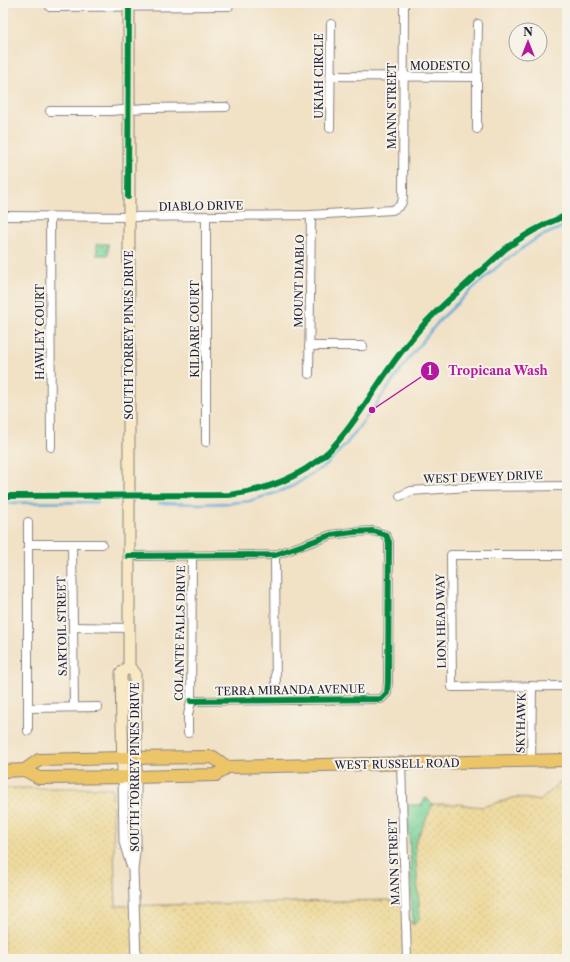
<svg xmlns="http://www.w3.org/2000/svg" width="570" height="962" viewBox="0 0 570 962" font-family="'Libre Caslon Text',serif">
<style>
.grass{fill:url(#grass-dots);stroke:#507c6b}
.sand{fill:url(#sand-dots);stroke:#887e6c}
.lines{fill:none;stroke-linecap:round;stroke-linejoin:round}
.stream{stroke:#60aad8;stroke-width:2.5}
.minor-casing{stroke:#8a8280;stroke-width:10}
.tertiary-casing{stroke:#8a8280;stroke-width:11}
.secondary-casing{stroke:#8a8280;stroke-width:13}
.primary-casing{stroke:#8a8280;stroke-width:14}
.minor{stroke:#fff;stroke-width:8}
.tertiary{stroke:#fff;stroke-width:9}
.secondary{stroke:#f8e8c3;stroke-width:11}
.primary{stroke:#edc569;stroke-width:12}
.cycleway-casing{stroke:#f7f3e8;stroke-width:8}
.cycleway{stroke:#00873e;stroke-width:6}
.labels{text-anchor:middle;stroke-width:4;stroke-linejoin:round;paint-order:stroke}
.street-label{font-size:11px;fill:#22223b;stroke:#f7f3e8}
.leader{fill:none;stroke:#b5179e;stroke-width:1.5}
.callout-dot{fill:#b5179e;stroke:#f7f3e8;stroke-width:1.5}
.mark-label{font-size:12px;text-anchor:middle;font-weight:bold;fill:#fff}
.callout-label{font-size:12px;text-anchor:middle;font-weight:bold;fill:#b5179e;stroke:#f7f3e8;stroke-width:4;stroke-linejoin:round;paint-order:stroke}
</style>
<defs>
<pattern id="grass-dots" width="8" height="8" patternUnits="userSpaceOnUse"><rect width="8" height="8" fill="#7ed69b"/><path d="M2 2h.1M6 6h.1" fill="none" stroke="#6db786" stroke-width="1.8" stroke-linecap="round"/></pattern>
<pattern id="sand-dots" width="8" height="8" patternUnits="userSpaceOnUse"><rect width="8" height="8" fill="#eeda9e"/><path d="M2 2h.1M6 6h.1" fill="none" stroke="#ccbb89" stroke-width="1.8" stroke-linecap="round"/></pattern>
</defs>
<rect width="100%" height="100%" fill="#f7f3e8"/>
<filter id="ink" filterUnits="userSpaceOnUse"><feTurbulence type="fractalNoise" baseFrequency=".025" numOctaves="2"/><feDisplacementMap in="SourceGraphic" scale="8" xChannelSelector="R" yChannelSelector="G"/><feConvolveMatrix kernelMatrix="1 2 1 2 8 2 1 2 1" color-interpolation-filters="sRGB"/></filter>
<filter id="wash" filterUnits="userSpaceOnUse"><feTurbulence type="fractalNoise" baseFrequency=".012" numOctaves="4" result="noise"/><feDisplacementMap in="SourceGraphic" scale="16" xChannelSelector="R" yChannelSelector="G"/><feGaussianBlur stdDeviation="0.9" result="paint"/><feColorMatrix in="noise" values="0 0 0 0 0 0 0 0 0 0 0 0 0 0 0 0 0 1.4 0 .05"/><feComposite in="paint" operator="in"/></filter>
<g filter="url(#wash)">
<rect width="100%" height="100%" fill="#f1e1c5"/>
<!-- grass -->
<g class="grass">
<rect x="97" y="244" width="11" height="11"/>
<polygon points="425,798 433,804 415,844 420,919 413,926 408,805 422,805"/>
</g>
<!-- sand -->
<polygon class="sand" points="565,778 567,778 567,959 3,959 3,788 112,788 116,906 389,900 399,904 413,925 420,918 415,844 433,804 456,804 482,807 517,797 540,801"/>
<g class="lines">
<!-- stream -->
<g class="stream">
<polyline points="3,503 98,502"/>
<polyline points="159,503 200,504 230,503 249,501 275,493 293,486 326,465 347,443 372,410 410,357 439,321 472,289 504,261 537,238 567,225"/>
</g>
</g>
</g>
<g filter="url(#ink)">
<g class="lines">
<!-- minor casing -->
<g class="minor-casing">
<g id="minor">
<polyline points="50,7 229,6"/>
<polyline points="331,76 477,77"/>
<polyline points="50,111 111,111 146,108 226,107"/>
<polyline points="330,128 331,24"/>
<polyline points="477,129 477,77 478,24"/>
<path d="M3,216L129,217L311,215L392,210C402,206 403,203 403,193L404,3"/>
<polyline points="50,217 51,447"/>
<polyline points="206,217 206,442"/>
<polyline points="309,346 363,346"/>
<polyline points="309,374 311,215"/>
<polyline points="400,496 411,491 468,487 567,486"/>
<polyline points="28,544 102,544"/>
<polyline points="72,544 74,707"/>
<polyline points="275,555 276,700"/>
<polyline points="567,555 451,555 452,687 567,686"/>
<polyline points="128,556 275,555 331,535 353,532 373,531 386,535 389,542 388,682 387,693 381,699 191,701"/>
<polyline points="73,627 129,628"/>
<polyline points="28,708 98,707"/>
<polyline points="28,731 28,522"/>
<polyline points="188,733 188,715 191,701 192,556"/>
<polyline points="531,761 532,686"/>
<polyline points="401,763 407,959"/>
</g>
</g>
<!-- tertiary casing -->
<g class="tertiary-casing">
<g id="tertiary">
<polyline points="123,777 124,842 131,865"/>
<polyline points="136,777 136,842 133,870 136,959"/>
</g>
</g>
<!-- secondary casing -->
<g class="secondary-casing">
<g id="secondary">
<polyline points="129,3 129,667 135,673 136,777"/>
<polyline points="123,777 121,673 129,667"/>
</g>
</g>
<!-- primary casing -->
<g class="primary-casing">
<g id="primary">
<polyline points="25,770 39,760 122,758 213,757 227,767"/>
<polyline points="3,771 25,770 39,778 136,777 216,775 227,767 567,760"/>
</g>
</g>
<!-- minor -->
<use href="#minor" class="minor"/>
<!-- tertiary -->
<use href="#tertiary" class="tertiary"/>
<!-- secondary -->
<use href="#secondary" class="secondary"/>
<!-- primary -->
<use href="#primary" class="primary"/>
<!-- cycleway casing -->
<g class="cycleway-casing">
<g id="cycleway">
<polyline points="128,197 129,3"/>
<path d="M3,496L229,495C265,491 301,477 328,452C346,434 360,412 374,391C387,371 401,351 417,332C430,317 445,303 460,290C475,276 490,263 505,249C525,234 544,224 567,215"/>
<polyline points="128,556 275,555 331,535 353,532 373,531 386,535 389,542 388,682 387,693 381,699 191,701"/>
</g>
</g>
<!-- cycleway -->
<use href="#cycleway" class="cycleway"/>
</g>
</g>
<g class="labels">
<!-- street labels -->
<g class="street-label">
<text x="440" y="70">MODESTO</text>
<text transform="translate(319 76) rotate(-90)" y="4">UKIAH CIRCLE</text>
<text transform="translate(392 106) rotate(-90)" y="4">MANN STREET</text>
<text transform="translate(201 206) rotate(-1)" y="4">DIABLO DRIVE</text>
<text transform="translate(299 281) rotate(-89)" y="4">MOUNT DIABLO</text>
<text transform="translate(195 329) rotate(-90)" y="4">KILDARE COURT</text>
<text transform="translate(40 332) rotate(-90)" y="4">HAWLEY COURT</text>
<text transform="translate(129 335) rotate(-90)" y="4">SOUTH TORREY PINES DRIVE</text>
<text transform="translate(483 477) rotate(-2)" y="4">WEST DEWEY DRIVE</text>
<text transform="translate(441 621) rotate(-91)" y="4">LION HEAD WAY</text>
<text transform="translate(62 626) rotate(-91)" y="4">SARTOIL STREET</text>
<text transform="translate(180 633) rotate(-89)" y="4">COLANTE FALLS DRIVE</text>
<text transform="translate(290 690) rotate(-1)" y="4">TERRA MIRANDA AVENUE</text>
<text transform="translate(521 723) rotate(-89)" y="4">SKYHAWK</text>
<text transform="translate(397 764) rotate(-1)" y="4">WEST RUSSELL ROAD</text>
<text transform="translate(135 767) rotate(-90)" y="4">SOUTH TORREY PINES DRIVE</text>
<text transform="translate(394 862) rotate(-92)" y="4">MANN STREET</text>
</g>
</g>
<!-- callouts -->
<path class="leader" d="M372 410L430 371"/>
<g class="callout-dot">
<circle cx="372" cy="410" r="4"/>
<circle cx="430" cy="371" r="10"/>
</g>
<g class="mark-label">
<text x="430" y="375">1</text>
</g>
<g class="callout-label">
<text x="498" y="375">Tropicana Wash</text>
</g>
<!-- margin -->
<rect width="570" height="962" fill="none" stroke="#f7f3e8" stroke-width="16"/>
<!-- north arrow -->
<g transform="translate(528 42)"><circle r="19" fill="#f7f3e8" stroke="#a29fa3"/>
<path d="M0-3L7 15L0 10L-7 15Z" fill="#b5179e"/>
<text y="-6" font-size="11" font-weight="bold" text-anchor="middle" fill="#22223b">N</text>
</g>
</svg>
